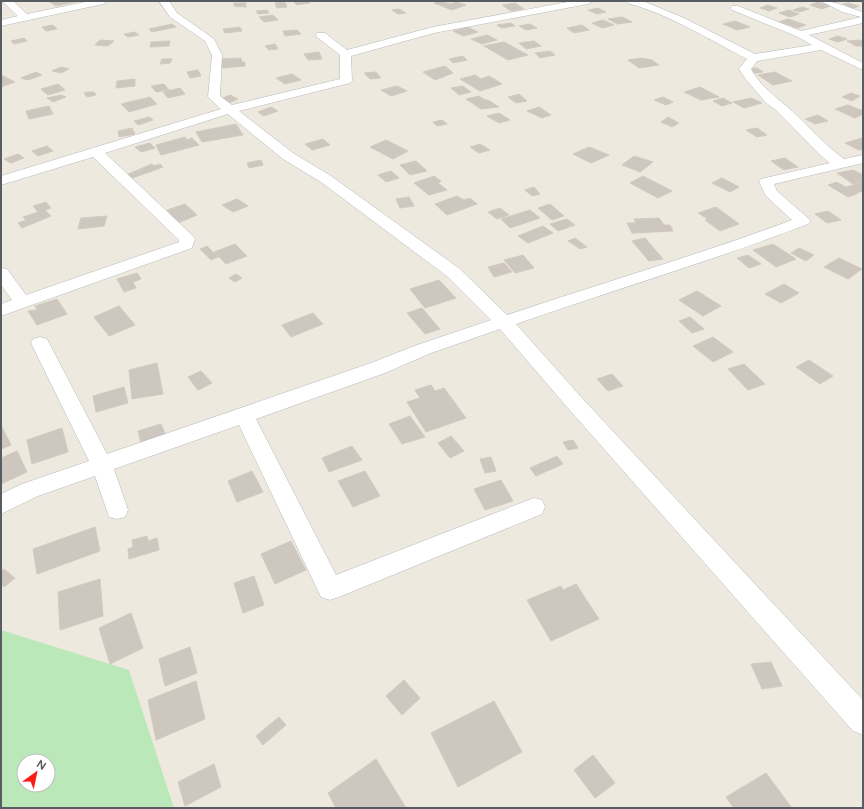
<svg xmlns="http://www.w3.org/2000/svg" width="864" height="809" viewBox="0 0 864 809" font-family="Figtree,sans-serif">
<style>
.green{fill:#bbe8b8;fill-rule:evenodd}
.building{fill:#cdc7c0;stroke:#d2cabd}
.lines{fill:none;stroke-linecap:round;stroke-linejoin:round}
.minor-casing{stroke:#b5b9be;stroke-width:1}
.minor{fill:#fff;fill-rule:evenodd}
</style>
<rect width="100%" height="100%" fill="#ede9df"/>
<!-- green -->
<path class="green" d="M1,630L129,670L174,808H1ZM24,761H48V785H24Z"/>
<!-- building -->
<g class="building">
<polygon points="53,1 79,1 56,6 50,2"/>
<polygon points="293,1 308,1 310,3 297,5"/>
<polygon points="439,1 451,4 456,2 466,5 452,10 434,3"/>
<polygon points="285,2 287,7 277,8 275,3"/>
<polygon points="818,2 830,6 822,9 810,5"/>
<polygon points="234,3 246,3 246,7 234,6"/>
<polygon points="515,3 524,9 511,11 502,5"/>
<polygon points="848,3 859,6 849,10 842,7 848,6 843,4"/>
<polygon points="767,5 777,8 769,11 760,8"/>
<polygon points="802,7 809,9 800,12 793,10"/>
<polygon points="598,8 606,12 597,14 588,10"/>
<polygon points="399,9 406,13 398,14 392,10"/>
<polygon points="267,10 269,13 258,14 256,11"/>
<polygon points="789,10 799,14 790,17 779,13"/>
<polygon points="273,15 278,20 264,22 259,17"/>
<polygon points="622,17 632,22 617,24 608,19"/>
<polygon points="788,19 806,25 798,28 779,22"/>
<polygon points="603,20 614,25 602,28 592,23"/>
<polygon points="735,21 750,27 737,30 723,24"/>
<polygon points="511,23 515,26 502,28 497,25"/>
<polygon points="172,24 176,27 152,32 149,29"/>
<polygon points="530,24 537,28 526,30 519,26"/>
<polygon points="53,25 57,29 46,31 42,27"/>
<polygon points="582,25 589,30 574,33 567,28"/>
<polygon points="240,27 242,31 225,33 223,29"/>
<polygon points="468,27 478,32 463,36 453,31"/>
<polygon points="297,30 301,34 285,36 283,31"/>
<polygon points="135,32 139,35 128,37 124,34"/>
<polygon points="487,35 497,40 482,44 471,39"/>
<polygon points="838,36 847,39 838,42 829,39"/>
<polygon points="24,38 27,41 14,44 11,41"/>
<polygon points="100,40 114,41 108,46 95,45"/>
<polygon points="860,40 863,41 863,46 856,46 847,41"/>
<polygon points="170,41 169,46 150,47 151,42"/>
<polygon points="534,41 541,46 526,49 519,43"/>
<polygon points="504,42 528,55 508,60 484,46"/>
<polygon points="275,44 278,49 269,50 265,46"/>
<polygon points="550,51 555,55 540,58 535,53"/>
<polygon points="319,52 322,59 308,60 304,54"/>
<polygon points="463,56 467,60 453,63 449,59"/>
<polygon points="241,58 242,62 245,62 245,66 222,68 222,59"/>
<polygon points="641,58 652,60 659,65 639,68 628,60"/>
<polygon points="162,59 172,59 170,63 160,64"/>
<polygon points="445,66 453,73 435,80 423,72"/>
<polygon points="61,67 69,69 61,73 52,71"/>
<polygon points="757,68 763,72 755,73 748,69"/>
<polygon points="198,70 201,76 190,78 187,72"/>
<polygon points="36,72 42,75 28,80 21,78"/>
<polygon points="376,72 381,78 370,79 364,73"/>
<polygon points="775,72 792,81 773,85 758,75"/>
<polygon points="292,74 301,80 285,84 276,78"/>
<polygon points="475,75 481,79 489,76 502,84 480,91 460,79"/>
<polygon points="1,76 3,76 15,82 1,87"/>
<polygon points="135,79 135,86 116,88 117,81"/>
<polygon points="58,84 65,90 48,95 41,89"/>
<polygon points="164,84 169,90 156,92 151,86"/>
<polygon points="397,86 407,91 391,96 381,90"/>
<polygon points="463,86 471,92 459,95 451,88"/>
<polygon points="700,87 719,97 701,100 684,92"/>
<polygon points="180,88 185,94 168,98 163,92"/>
<polygon points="89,92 94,92 96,95 87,97 84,93"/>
<polygon points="851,93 860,96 852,101 842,97"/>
<polygon points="519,94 527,101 516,103 508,97"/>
<polygon points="61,95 66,97 53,102 47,98"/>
<polygon points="230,95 238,99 227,104 218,100"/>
<polygon points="479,96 485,100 488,100 499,107 481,109 466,99"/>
<polygon points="150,97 157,104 129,112 121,104"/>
<polygon points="663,97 673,102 666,105 654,100"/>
<polygon points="723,98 732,103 722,106 713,101"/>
<polygon points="751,98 762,103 744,108 733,102"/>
<polygon points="848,105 863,111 863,114 855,118 835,109"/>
<polygon points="49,106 53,114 29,119 26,111"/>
<polygon points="271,107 278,111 264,116 258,112"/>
<polygon points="539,107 551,115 542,118 527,111"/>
<polygon points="499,113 510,120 499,123 487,116"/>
<polygon points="818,115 828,121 815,124 805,119"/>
<polygon points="149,117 153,120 138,125 134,121"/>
<polygon points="668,117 679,123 672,127 661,122"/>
<polygon points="442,120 447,124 437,126 433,122"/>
<polygon points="236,124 243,135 202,142 196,132"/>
<polygon points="132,128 135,134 119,137 118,131"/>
<polygon points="757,128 767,135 757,137 746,130"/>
<polygon points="185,137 187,140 192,138 199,145 161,155 156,145"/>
<polygon points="862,138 863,149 859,150 845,143"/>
<polygon points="323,139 330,145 312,150 305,144"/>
<polygon points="386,140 408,151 393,159 370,147"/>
<polygon points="150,143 155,148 141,152 135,147"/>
<polygon points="480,144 490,150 479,153 470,147"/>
<polygon points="47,146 53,151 38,156 32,151"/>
<polygon points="589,147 609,155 591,163 573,154"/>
<polygon points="18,154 24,158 11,163 4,159"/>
<polygon points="634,156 653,162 640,172 622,165"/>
<polygon points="785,158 798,167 784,170 771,161"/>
<polygon points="261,160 263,165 249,168 247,163"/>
<polygon points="416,161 427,171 410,175 400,165"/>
<polygon points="152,164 154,166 160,164 163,167 130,179 126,175"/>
<polygon points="853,170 863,175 863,181 853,184 837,173"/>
<polygon points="391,171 399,178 386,182 378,175"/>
<polygon points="434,176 441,181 438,183 447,190 429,195 414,183"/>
<polygon points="643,176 672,191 658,198 630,183"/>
<polygon points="722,178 739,187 730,192 712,183"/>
<polygon points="837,182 857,194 848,197 828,185"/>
<polygon points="863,182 863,191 856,193 846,187"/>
<polygon points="534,187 540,194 532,196 525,190"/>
<polygon points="457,196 464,200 470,198 477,204 447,215 435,204"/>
<polygon points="409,197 414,206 400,208 396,199"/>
<polygon points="237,199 248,206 233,212 222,205"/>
<polygon points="46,202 51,208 45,210 51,216 22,228 18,223 26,220 23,217 38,212 33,206"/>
<polygon points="185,204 197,215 178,223 167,210"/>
<polygon points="550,204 564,216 552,220 538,208"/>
<polygon points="716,207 731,218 739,224 720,231 705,220 708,219 698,213"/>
<polygon points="500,208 509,215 497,219 488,212"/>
<polygon points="530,210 540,218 510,228 501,219"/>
<polygon points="828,211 841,220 827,223 815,214"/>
<polygon points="107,216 104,226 78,229 81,218"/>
<polygon points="659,218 664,225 670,225 673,231 632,233 627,223 636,223 634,219"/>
<polygon points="567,219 575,225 558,231 550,224"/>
<polygon points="543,226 553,233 528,243 518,236"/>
<polygon points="575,238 587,247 580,249 568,241"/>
<polygon points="645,238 663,259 649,261 632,241"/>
<polygon points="235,244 247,256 226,264 214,252"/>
<polygon points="773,244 796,259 776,267 753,250"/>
<polygon points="207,246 218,257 211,260 200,249"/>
<polygon points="799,248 814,255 806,261 791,253"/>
<polygon points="523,255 534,268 515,273 504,260"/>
<polygon points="748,255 761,264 749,268 737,258"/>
<polygon points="839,258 862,269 848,279 824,267"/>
<polygon points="504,263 512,272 494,277 488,267"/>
<polygon points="137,273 141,279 133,282 136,288 124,292 117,279"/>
<polygon points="236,274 242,278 235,282 229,278"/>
<polygon points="439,280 456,298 425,308 410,289"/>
<polygon points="784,284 799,293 781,303 765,294"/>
<polygon points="697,291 721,306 703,316 679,300"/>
<polygon points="57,299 67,314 37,325 28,311 37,310 35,306"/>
<polygon points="119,306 135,325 109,336 94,317"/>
<polygon points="422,308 440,329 425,334 407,313"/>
<polygon points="313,313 323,324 291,337 282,325"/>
<polygon points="690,317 704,329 692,333 679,321"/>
<polygon points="713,337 733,352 713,362 693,346"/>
<polygon points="809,360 833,376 820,384 796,367"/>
<polygon points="157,363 163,394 132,399 129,370"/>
<polygon points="744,364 765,384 748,390 728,369"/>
<polygon points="201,371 212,383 198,390 188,377"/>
<polygon points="612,374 623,386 608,391 597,379"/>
<polygon points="431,385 435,391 444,388 466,418 426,432 407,402 420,398 415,390"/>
<polygon points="124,387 128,403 96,412 93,396"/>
<polygon points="410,416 425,437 402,444 389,424"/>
<polygon points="161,424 166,436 141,443 138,431"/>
<polygon points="1,425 11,445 1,449"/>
<polygon points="62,428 68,452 32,464 27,440"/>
<polygon points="451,436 464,451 450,458 438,443"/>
<polygon points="573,440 578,448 568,450 563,442"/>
<polygon points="352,446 362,460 329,472 322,458"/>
<polygon points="17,451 27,472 1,484 1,458"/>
<polygon points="557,456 563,464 536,476 530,468"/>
<polygon points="491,457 496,471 485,473 480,459"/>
<polygon points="252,471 263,492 237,502 228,481"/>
<polygon points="365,471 380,496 353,507 338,481"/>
<polygon points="501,480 513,501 485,510 474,489"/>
<polygon points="95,527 100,551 37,574 33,549"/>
<polygon points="147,536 148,541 157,538 159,550 129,559 128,549 133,547 132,540"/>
<polygon points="291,541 306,570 275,584 261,554"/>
<polygon points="4,569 15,578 4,587 1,584 1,572"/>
<polygon points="254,576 264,605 243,613 234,583"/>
<polygon points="100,579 103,616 60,630 58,592"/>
<polygon points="576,584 599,619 551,641 527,600 561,586 563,590"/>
<polygon points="131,613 143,648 110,664 99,628"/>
<polygon points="190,647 197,673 165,686 159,659"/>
<polygon points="771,662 782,686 762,689 751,664"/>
<polygon points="404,680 420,698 402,715 386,696"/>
<polygon points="196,681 205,719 156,740 148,700"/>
<polygon points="494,701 522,752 458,787 431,733"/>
<polygon points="279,717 286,725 263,745 256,736"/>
<polygon points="593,755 615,783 595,798 574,770"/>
<polygon points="376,759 406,808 336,808 328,793"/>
<polygon points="214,764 221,787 185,806 178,782"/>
<polygon points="766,773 792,808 734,808 726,797"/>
</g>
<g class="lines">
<!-- minor casing -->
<g class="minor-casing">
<g id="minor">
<polygon points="2,1 13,1 27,14 90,1 108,1 103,4 1,26 1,20 18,16"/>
<path d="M159,1H169L177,13L214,39L222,55L220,96L232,105L340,79V55L317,37L316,35L317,33H325L347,50L433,27L573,1H593L588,4L434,33L351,56L352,81L350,83L239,111L293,153L331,176L460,269L507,315C602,283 698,255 792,220L766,196L759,182L761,179L830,163L820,155L776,110L765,102L745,78L739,69L747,59C708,39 669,14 627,3L625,1H643L684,18L755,54L812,45L796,36L732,10L730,8L732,6H738L801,31L861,17L842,12L821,1C837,1 848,8 863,12V23L809,35L863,63V70L821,50L757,61L751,69C759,84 772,94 785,105C805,122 822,143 844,159L863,155V163L774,184L777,191L808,218L811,221L808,224C712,261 613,290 516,324L581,397L863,700V735L853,731L567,407L500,329L431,353L385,373L256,419L336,575L534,498L542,500L545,507L542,514L339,597L330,600L321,597L239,425L114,469L128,510L125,517L117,519L109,517L95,476L38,496L1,514V494L22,484L89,461L31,343L33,339L40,337L47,339L107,454L371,363L417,345L491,320L448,277L321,182L283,159L228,114L105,153L193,236L195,239L192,248L1,316V304L12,300L1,285V268L7,269L26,295L179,242V240L93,157L1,185V176L221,109L208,97L212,55L205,41L170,17Z"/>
</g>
</g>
<!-- minor -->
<use href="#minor" class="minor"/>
</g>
<!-- border -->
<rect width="864" height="809" fill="none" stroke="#585d62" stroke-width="4"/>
<!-- north arrow -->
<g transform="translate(36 773) rotate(33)"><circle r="19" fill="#ffffff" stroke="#bcbec0"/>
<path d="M0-3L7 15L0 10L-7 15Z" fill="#fb1b17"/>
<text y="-6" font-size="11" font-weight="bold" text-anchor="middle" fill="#585d62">N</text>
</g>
</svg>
